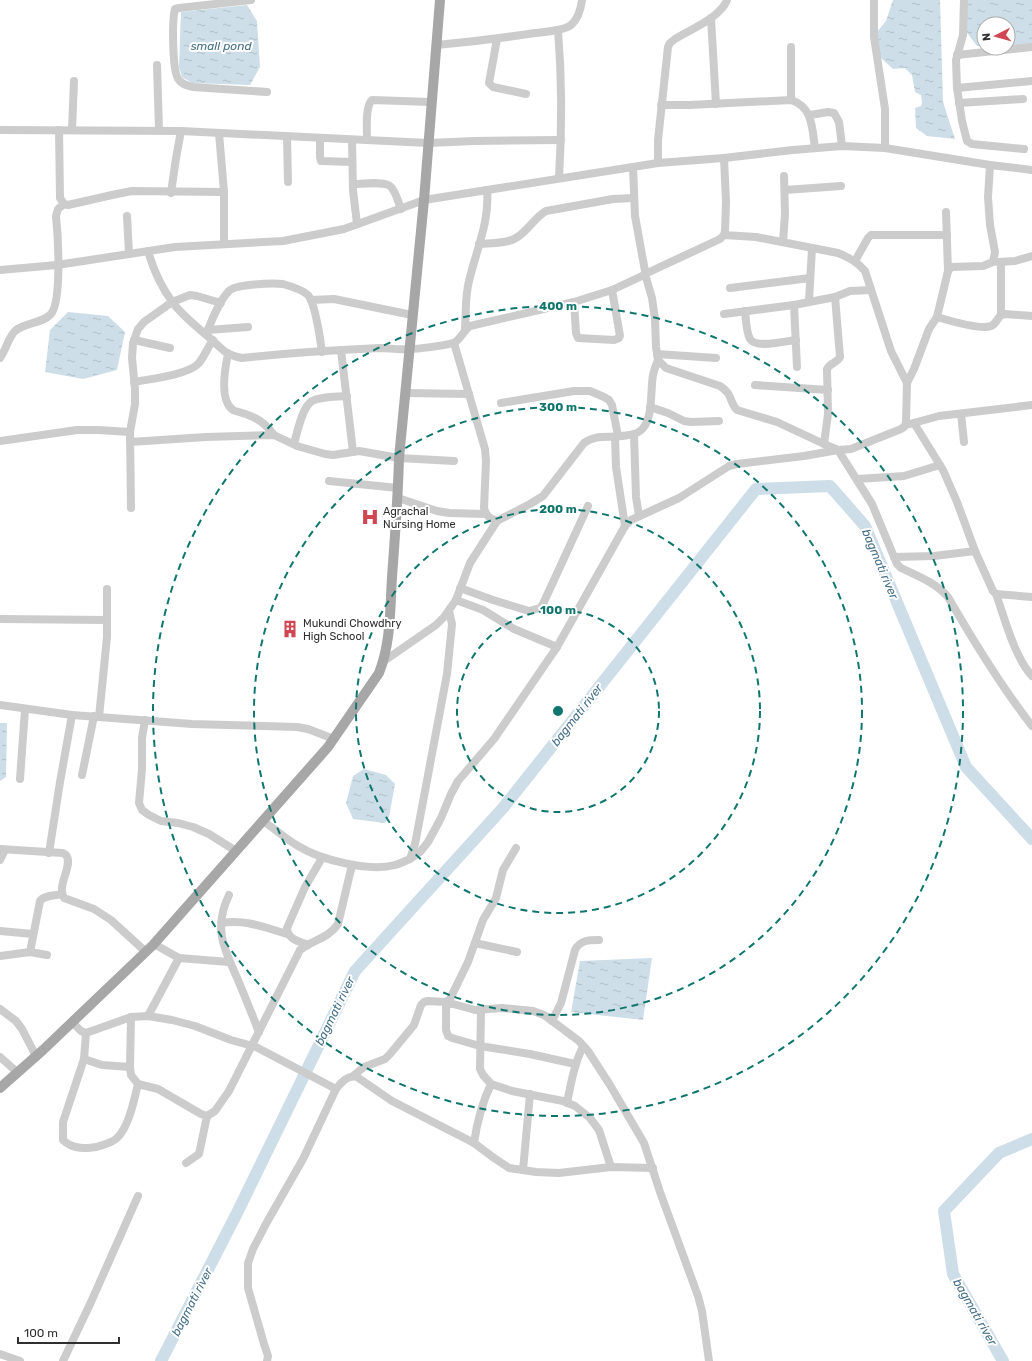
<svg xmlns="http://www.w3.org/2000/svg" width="1032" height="1361" viewBox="0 0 1032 1361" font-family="Rubik,sans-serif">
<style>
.water{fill:url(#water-ripples)}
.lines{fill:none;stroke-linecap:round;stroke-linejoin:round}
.river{stroke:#cddee8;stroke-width:12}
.minor{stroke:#ccc;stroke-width:8}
.major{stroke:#a7a7a7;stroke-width:10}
.ring{fill:none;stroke:#0f766e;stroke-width:2;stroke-dasharray:7 5}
.labels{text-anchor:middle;stroke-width:4;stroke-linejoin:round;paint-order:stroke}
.poi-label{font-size:11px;fill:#2f2f2f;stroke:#fff;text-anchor:start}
.water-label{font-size:12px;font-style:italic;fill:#467088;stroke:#fff}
.centre{fill:#0f766e;stroke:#fff;stroke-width:2}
.ring-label{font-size:12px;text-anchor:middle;font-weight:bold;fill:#0f766e;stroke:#fff;stroke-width:4;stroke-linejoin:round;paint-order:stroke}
</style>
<defs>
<pattern id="water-ripples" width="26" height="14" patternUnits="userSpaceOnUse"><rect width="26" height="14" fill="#cddee8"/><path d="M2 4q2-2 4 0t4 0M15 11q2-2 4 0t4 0" fill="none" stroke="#b0bfc7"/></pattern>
</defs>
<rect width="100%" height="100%" fill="#fff"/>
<!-- water -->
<g class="water">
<polygon points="893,0 940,0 943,102 955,139 927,136 916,128 915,108 921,106 922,102 921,95 915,92 912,75 905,68 893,69 880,57 877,32 886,21"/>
<polygon points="966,0 1032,0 1032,44 1008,46 1008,24 984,24 984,46 977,46 965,30"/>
<polygon points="247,5 257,21 260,67 250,85 192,83 182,77 179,67 181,12"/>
<polygon points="68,312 108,316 125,332 117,370 83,379 45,372 50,330"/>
<polygon points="0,723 7,723 6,777 0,781"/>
<polygon points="364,769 386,775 395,784 389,817 385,823 353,819 346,803 353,776"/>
<polygon points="652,958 643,1020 571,1012 580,961"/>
</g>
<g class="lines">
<!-- river -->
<g class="river">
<polyline points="161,1361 237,1213 355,971 503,808 756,489 830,486 865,526 966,767 1032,839"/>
<polyline points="1003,1361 953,1274 944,1211 999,1153 1032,1139"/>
</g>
<!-- minor -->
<g class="minor">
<path d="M251,0L179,8L175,9C172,20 172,73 179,80C182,84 188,86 193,87L267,92"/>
<polyline points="874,0 874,37 885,109 885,148"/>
<polyline points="964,0 963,35 956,60 957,88 962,121 967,141 972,144 1024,149"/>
<polyline points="711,18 716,104"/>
<path d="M558,30C562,79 562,129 559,178"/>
<polyline points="497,39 489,83 493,87 526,94"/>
<path d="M437,45C470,42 502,38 535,33C545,32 563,31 571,25C578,19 581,8 582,0"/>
<polyline points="957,55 1032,47"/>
<polyline points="157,65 159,130"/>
<polyline points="957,88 1032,81"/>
<polyline points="791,100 791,47"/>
<polyline points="959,103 1023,99"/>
<path d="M661,105H689L791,100C813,107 812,128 815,148"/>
<polyline points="810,115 828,112 834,113 839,122 842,146"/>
<polyline points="0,130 181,131 428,143 474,141 561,140"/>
<polyline points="59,130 60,198 64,204 68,205 112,195 132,191 224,192"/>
<polyline points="72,130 74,81"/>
<polyline points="219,133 224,192 224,244"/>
<polyline points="287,136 288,182"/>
<polyline points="320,138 320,157 321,161 352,162"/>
<polyline points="352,140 353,190 357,224"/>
<path d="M367,140C367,131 365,106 372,100L431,102"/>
<path d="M658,163V140L668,47L670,43L675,39C691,29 720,18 727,0"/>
<path d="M353,184C361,184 384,181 390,186C396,191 398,202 401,209"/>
<polyline points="785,190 841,186"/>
<polyline points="171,193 176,158 181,131"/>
<polyline points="946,212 948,271"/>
<polyline points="127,216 129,254"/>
<path d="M724,235L756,237L838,253C849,258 858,262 865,271L891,351L907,383L906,422L905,426L901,429L851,449L838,450L824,444L777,422L737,410C729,402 733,394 720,386L666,368L658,360L656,347L655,319L652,298L645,274L720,239L724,235L725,231L726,202L724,158"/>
<polyline points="783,242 785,214 784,176"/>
<path d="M479,244C491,243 506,244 516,238C528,231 534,218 546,211L613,199L634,198"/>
<path d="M148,251C153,269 162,288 173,303C184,317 198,328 211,339C223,350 226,355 242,358C288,353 334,350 380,348C389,348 398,350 408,349C419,349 442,346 453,343C460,341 463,331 470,326L574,302L612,290L642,276L645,274V271L635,216L633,167"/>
<polyline points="855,261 868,238 871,235 947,235"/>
<polyline points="998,262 1015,261 1032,256"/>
<polyline points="0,270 57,265 175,247 283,241 344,229 424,200 658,163 724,158 793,150 842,146 885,148 990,165 1032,170"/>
<polyline points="730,288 810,278"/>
<polyline points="311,300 334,299 412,315"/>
<polyline points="809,301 812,248"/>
<polyline points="574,302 576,333 578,338 614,340 619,338 620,336 612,290"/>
<polyline points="794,305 797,367"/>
<path d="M745,311C746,319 746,331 750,339C756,349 785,341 796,340"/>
<polyline points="724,314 794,305 835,297 850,291 871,290"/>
<polyline points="1001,315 1001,262"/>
<path d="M937,317C947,320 981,330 991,326C996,324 997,319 1001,315L1005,314L1032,316"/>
<polyline points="208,330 248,327"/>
<path d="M465,330C466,314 465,296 469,281C476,251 490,221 487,190"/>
<path d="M206,334C212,321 218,302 229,291C235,284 273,283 283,284C290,286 303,290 308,295C316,305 320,338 322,352"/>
<polyline points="134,340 170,348"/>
<path d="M454,343L485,449L486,461L484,508C486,516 489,518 497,521"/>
<polyline points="341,350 353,452"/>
<path d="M228,354C225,368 219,400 233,410C237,412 244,413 248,415C260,419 267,425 274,435"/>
<polyline points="657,354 716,358"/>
<path d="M0,358C6,350 8,338 15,331C25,322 42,324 51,314C62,301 58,235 56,216L58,209L64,204"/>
<path d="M134,382C149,379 187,375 198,364C203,359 208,347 213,340"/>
<polyline points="907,383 914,369 929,329 937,317 948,271 951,267 983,266 993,262 995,252 990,225 988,197 990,165"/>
<polyline points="755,385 828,390"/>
<polyline points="405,393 469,394"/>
<polyline points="501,403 574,391 590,391 604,397 609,400 612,405 618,436"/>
<polyline points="650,407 668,413 684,421 691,422 719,421"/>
<polyline points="961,414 964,442"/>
<polyline points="914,423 943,470 957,502 975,551 993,591 996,594 1032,597"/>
<polyline points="910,424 939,416 1032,405"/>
<polyline points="634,434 636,497 639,516"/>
<polyline points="615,437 616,467 625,526"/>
<polyline points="0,441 77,430 98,430 130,432"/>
<polyline points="130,442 206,437 274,435 297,446 325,454 333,455 359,451 399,458 454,461"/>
<path d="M294,444C297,433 302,407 312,401C322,396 336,397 347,396"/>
<path d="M824,444L828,414L827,369C830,363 837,363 840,357L835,297"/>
<polyline points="857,479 904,476 940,465"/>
<polyline points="329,481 398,488"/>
<polyline points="398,498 437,511 449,513 485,514"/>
<polyline points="131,508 130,432 135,404 135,389 132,358 133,343 138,329 144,322 172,302 190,295 197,296 221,303"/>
<polyline points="894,557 934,556 975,551"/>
<polyline points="460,588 493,600 529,611 540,608 543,604 588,506"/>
<path d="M996,594C1005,619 1014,656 1032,676"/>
<polyline points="456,600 483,610 514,629 557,647"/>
<polyline points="0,619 107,620"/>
<path d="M384,661L436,625L444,617L456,600L470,563L497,521L530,504L543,496L584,443C596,434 608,438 622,436C628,435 635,435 640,431C654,421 650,391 653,375C654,370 656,365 658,360"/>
<polyline points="0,705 72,715 192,724 297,727 308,729 334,739"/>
<polyline points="99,717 107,637 107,589"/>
<polyline points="145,720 142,738 142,769 139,803 142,810 149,815 161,821 178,823 193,827 209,834 236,851"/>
<polyline points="82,775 94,716"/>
<polyline points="20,779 25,709"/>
<path d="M263,821C275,829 286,839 298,846C321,860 369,872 395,865C400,864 405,861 410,859L415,844L419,823L447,674L452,624L449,611"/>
<path d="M0,849L63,853L66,855C74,865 56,885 64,898L94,909L111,920L146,952"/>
<polyline points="49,853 60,782 72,715"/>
<path d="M410,859L420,852L428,842L441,818L451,794L458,781L494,739L557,647L625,526L631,520L679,498L729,466L737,464L804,456L838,450L872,504L897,564L901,568C918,576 936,583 948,597C974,642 1000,685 1032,726"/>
<polyline points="0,860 5,850"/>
<path d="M229,895C213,928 224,949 238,980C245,997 252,1014 259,1032"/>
<path d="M221,923C245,919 264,927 287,934"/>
<polyline points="0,931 33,934"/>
<polyline points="475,943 517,952"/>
<polyline points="154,944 179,958 229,962"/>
<path d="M308,945C299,941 288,940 287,928L305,887L322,858"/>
<path d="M30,952L40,901C44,895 55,896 62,894"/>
<polyline points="0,956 30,952 47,955"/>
<polyline points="0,1009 16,1021 22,1029 36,1056"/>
<polyline points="481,1010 480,1069 483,1075 491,1084 512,1091 563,1101 575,1106 590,1118 599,1130 611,1167"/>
<polyline points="148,1016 179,958"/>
<path d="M131,1017L130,1067L131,1075L138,1084L158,1089L201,1114L207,1116L215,1111L229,1091L300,950C313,940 329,938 338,924L352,865"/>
<path d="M552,1021L561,1003L575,950C580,940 589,940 599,940"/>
<polyline points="72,1022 81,1031 86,1033 131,1017 148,1016 172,1020 195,1026 231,1040 256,1047 336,1089"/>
<path d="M86,1033L84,1059L63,1122V1140C70,1147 78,1148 88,1148C93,1148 98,1147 103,1145C108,1143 113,1142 117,1138C129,1127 134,1100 138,1084"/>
<polyline points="0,1057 17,1072"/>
<polyline points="84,1059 102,1065 130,1067"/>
<polyline points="575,1064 530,1054 480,1046 452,1038 448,1036 446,1030 446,1002 475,1010 502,1008 533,1011 544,1015 563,1029 579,1041 588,1051 610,1085 644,1143 660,1192 698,1296 702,1311 709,1361"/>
<polyline points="353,1076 364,1067 385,1059 390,1054 414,1025 421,1005 424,1002 428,1001 446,1002 450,999 468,962 483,920 496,898 503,870 516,848"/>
<path d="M567,1103C571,1083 574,1065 583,1046"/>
<path d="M474,1143C477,1122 482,1103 491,1084"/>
<polyline points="186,1163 199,1154 207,1116"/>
<polyline points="523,1170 530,1094"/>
<polyline points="0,1354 20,1361"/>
<polyline points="63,1361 91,1302 138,1196"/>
<path d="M267,1361L268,1356L264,1344L248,1288V1263L253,1249L267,1222L303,1159L336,1089C341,1083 348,1074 357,1077L392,1101L474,1143L494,1158L509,1168L536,1172L559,1173L611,1167L653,1168"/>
</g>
<!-- major -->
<path class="major" d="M0,1088L43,1050L153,945L328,747L379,673C391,643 390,609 392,577C395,537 398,497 399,458L424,200L440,0"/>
</g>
<!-- distance rings -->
<g class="ring">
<circle cx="558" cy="711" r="101"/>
<circle cx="558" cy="711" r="202"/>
<circle cx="558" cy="711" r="304"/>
<circle cx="558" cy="711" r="405"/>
</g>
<!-- icons -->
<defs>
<g id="hospital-bare" transform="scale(1.38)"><path d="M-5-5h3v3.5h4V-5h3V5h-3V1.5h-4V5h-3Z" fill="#d14653" stroke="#fff" stroke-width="2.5" paint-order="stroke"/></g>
<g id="building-bare" transform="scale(1.38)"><path d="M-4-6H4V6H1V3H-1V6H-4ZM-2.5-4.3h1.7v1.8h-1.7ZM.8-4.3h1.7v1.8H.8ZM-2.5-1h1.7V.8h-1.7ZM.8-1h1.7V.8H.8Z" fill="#d14653" stroke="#fff" stroke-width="2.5" paint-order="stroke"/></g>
</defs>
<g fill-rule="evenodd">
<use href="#hospital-bare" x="370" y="517"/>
<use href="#building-bare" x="290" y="629"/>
</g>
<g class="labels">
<!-- poi labels -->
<g class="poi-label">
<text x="383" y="515">Agrachal<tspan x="383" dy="13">Nursing Home</tspan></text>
<text x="303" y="627">Mukundi Chowdhry<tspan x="303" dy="13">High School</tspan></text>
</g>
<!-- water labels -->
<g class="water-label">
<text x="221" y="50">small pond</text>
<text transform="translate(880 564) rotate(67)" y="4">bagmati river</text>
<text transform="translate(577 715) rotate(-52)" y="4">bagmati river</text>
<text transform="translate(335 1011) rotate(-64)" y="4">bagmati river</text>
<text transform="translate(192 1302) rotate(-63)" y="4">bagmati river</text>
<text transform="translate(975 1312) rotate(60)" y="4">bagmati river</text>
</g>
</g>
<circle cx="558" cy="711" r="6" class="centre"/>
<g class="ring-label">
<text x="558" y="310">400 m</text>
<text x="558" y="411">300 m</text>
<text x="558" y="513">200 m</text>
<text x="558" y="614">100 m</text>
</g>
<!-- north arrow -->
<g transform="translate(996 36) rotate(264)"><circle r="19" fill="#ffffff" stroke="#acacac"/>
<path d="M0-3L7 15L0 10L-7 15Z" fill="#d14653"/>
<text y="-6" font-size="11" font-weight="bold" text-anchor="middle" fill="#2f2f2f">N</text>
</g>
<!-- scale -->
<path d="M18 1337v6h101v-6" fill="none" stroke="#2f2f2f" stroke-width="2"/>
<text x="24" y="1337" font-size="12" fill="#2f2f2f" stroke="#ffffff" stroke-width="3" paint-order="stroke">100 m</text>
</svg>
